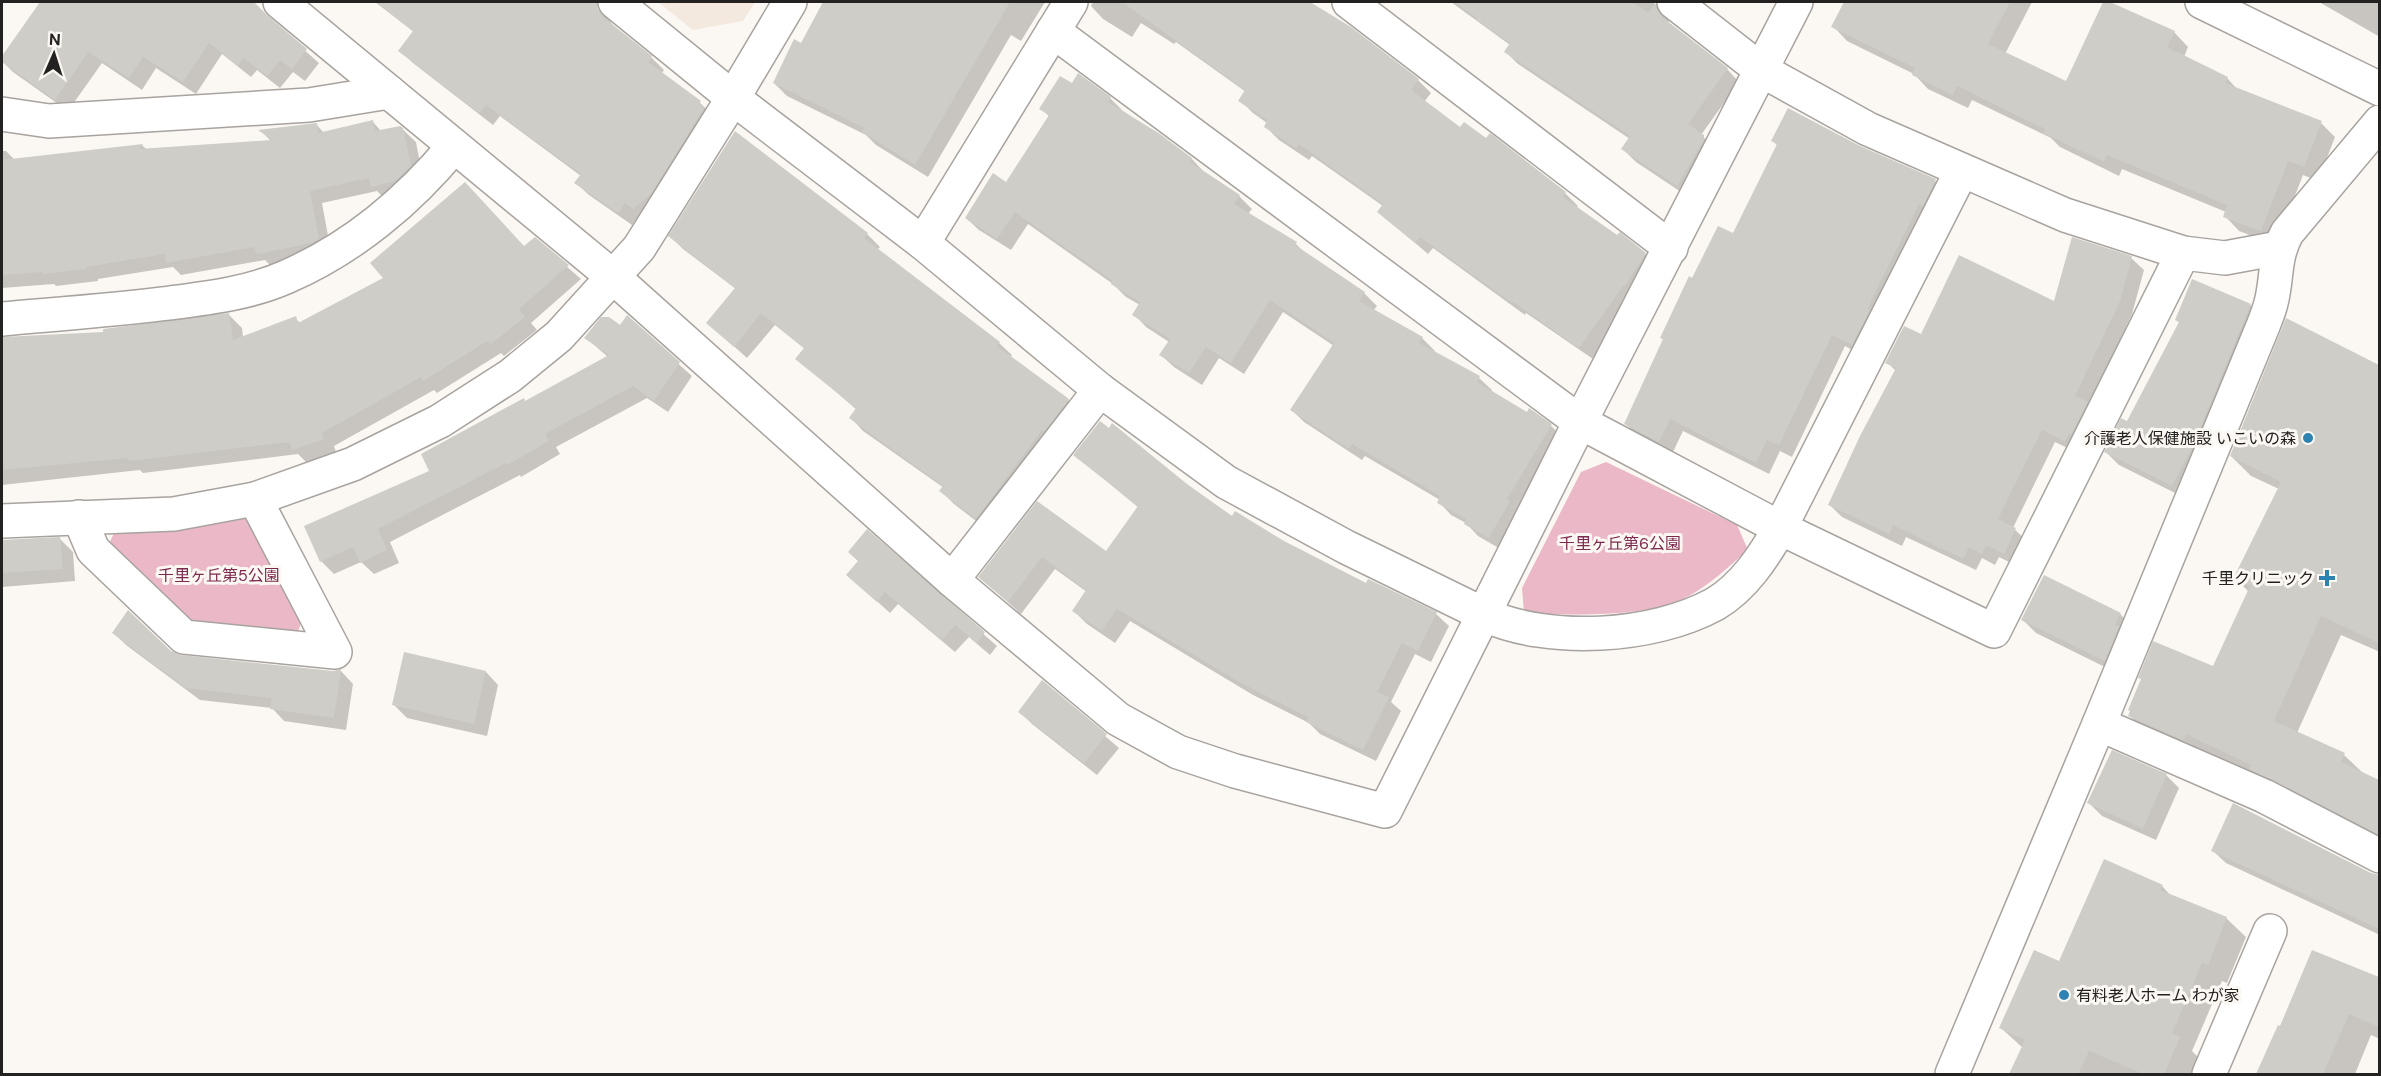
<svg xmlns="http://www.w3.org/2000/svg" width="2381" height="1076" viewBox="0 0 2381 1076" font-family="'DM Sans','Noto Sans JP',sans-serif">
<style>
.built{fill:#f4e9df}
.green{fill:#ebb8c8}
.shadow{fill:#0003}
.building{fill:#cecdc7}
.lines{fill:none;stroke-linecap:round;stroke-linejoin:round}
.minor-casing{stroke:#a8a39f;stroke-width:36}
.tertiary-casing{stroke:#a8a39f;stroke-width:36}
.minor{stroke:#fff;stroke-width:33}
.tertiary{stroke:#fff;stroke-width:33}
.poi-dot{fill:#2c83b2;stroke:#fbf7f2;stroke-width:2}
.labels{text-anchor:middle;stroke-width:6;stroke-linejoin:round;paint-order:stroke}
.poi-label{font-size:16px;fill:#242221;stroke:#fbf7f2;text-anchor:end}
.park-label{font-size:16px;fill:#7d294d;stroke:#fbf7f2}
</style>
<rect width="100%" height="100%" fill="#fbf7f2"/>
<!-- built -->
<polygon class="built" points="658,2 755,2 743,21 693,30"/>
<!-- green -->
<g class="green">
<path d="M1606,462L1737,525L1748,550C1728,567 1709,586 1685,598C1646,618 1568,615 1524,613L1522,588L1581,472Z"/>
<polygon points="244,515 253,524 303,616 297,635 188,624 107,548 115,531 185,529"/>
</g>
<!-- shadow -->
<g class="shadow">
<polygon points="42,2 250,2 319,63 305,81 293,72 280,88 257,70 251,77 222,54 196,94 156,68 142,90 102,63 68,111 13,72 2,61"/>
<polygon points="375,2 589,2 610,21 613,26 651,57 664,70 661,74 700,103 713,115 647,221 639,215 632,225 589,195 576,183 581,176 500,116 493,125 413,63 400,50 414,32"/>
<polygon points="825,2 1045,2 1021,41 1011,35 928,177 876,145 866,135 787,96 774,83 802,45"/>
<polygon points="1093,2 1307,2 1350,28 1418,80 1431,93 1424,102 1460,129 1487,140 1490,135 1565,193 1578,206 1576,208 1645,254 1658,266 1593,359 1526,313 1525,315 1433,248 1428,254 1379,212 1383,206 1312,156 1309,160 1279,140 1266,127 1267,123 1253,113 1240,100 1246,92 1176,42 1174,44 1141,23 1132,37 1103,19 1091,6"/>
<polygon points="1451,2 1653,2 1668,16 1669,24 1727,69 1739,82 1701,135 1716,149 1690,198 1636,162 1623,149 1630,139 1518,64 1506,52 1510,45"/>
<polygon points="1846,2 2032,2 2005,54 2067,83 2106,2 2174,32 2188,47 2184,57 2227,78 2239,91 2321,123 2335,137 2318,181 2303,175 2276,245 2239,231 2225,216 2226,212 2122,169 2119,176 2060,147 2051,138 1972,100 1968,108 1928,89 1914,74 1847,41 1833,26"/>
<polygon points="2319,2 2380,2 2380,37"/>
<polygon points="1073,86 1110,98 1123,111 1192,159 1204,172 1239,196 1252,209 1248,214 1296,244 1308,256 1364,293 1377,306 1373,311 1422,338 1435,351 1434,353 1479,378 1492,390 1491,392 1551,426 1564,438 1502,550 1478,536 1466,523 1451,515 1439,502 1440,500 1365,456 1362,460 1304,422 1292,410 1334,346 1283,312 1244,374 1219,358 1202,385 1174,367 1161,355 1169,342 1146,327 1134,314 1140,305 1126,297 1113,284 1028,224 1011,250 979,230 966,218 1007,184 1050,117 1041,109"/>
<polygon points="373,122 381,131 400,127 416,142 423,179 385,199 377,191 322,203 331,252 271,266 265,260 181,275 173,267 98,279 98,281 56,286 54,284 2,288 2,151 6,151 15,160 142,145 147,150 271,141 261,131 316,124 324,133"/>
<polygon points="735,133 867,234 880,247 877,250 999,343 1012,355 1010,358 1068,400 1081,413 989,531 954,504 941,491 944,488 863,431 851,418 857,410 797,358 805,349 775,325 747,358 708,323 736,289 683,249 670,236"/>
<polygon points="1773,141 1860,148 1935,181 1948,193 1865,357 1845,346 1792,457 1780,451 1769,474 1683,431 1672,454 1639,437 1626,424 1693,280 1734,235 1778,146"/>
<polygon points="535,239 581,279 531,323 537,330 504,356 501,353 437,393 434,390 334,446 336,452 306,462 298,454 143,473 140,470 2,485 2,339 105,333 229,315 242,328 243,338 295,318 301,324 525,247"/>
<polygon points="2131,258 2144,270 2132,314 2089,406 2078,453 2055,442 2013,528 2028,542 2017,566 1999,557 1995,565 1982,558 1976,570 1906,537 1902,546 1842,517 1830,505 1896,371 1887,362 1921,336 2055,303"/>
<polygon points="2250,305 2263,318 2185,498 2119,465 2106,452 2127,423 2180,324 2177,320"/>
<polygon points="627,318 692,376 668,412 647,398 556,447 560,454 521,477 520,475 390,542 399,563 374,574 361,562 334,574 321,561 431,471 526,402 608,357 586,338 620,327"/>
<polygon points="2287,320 2380,367 2380,652 2341,635 2297,733 2344,755 2364,774 2380,782 2380,845 2149,736 2130,716 2214,668 2249,592 2235,578 2279,489 2251,476 2231,456"/>
<polygon points="1075,455 1186,485 1233,518 1367,585 1436,614 1449,626 1431,662 1415,654 1391,702 1401,711 1376,761 1320,734 1309,723 1253,695 1130,621 1115,643 1087,624 1074,611 1087,592 1055,569 1021,614 980,577 1038,503 1107,553 1139,508"/>
<polygon points="867,532 997,646 990,655 969,637 955,652 898,604 890,613 848,575 860,562"/>
<polygon points="60,539 73,552 75,581 2,587 2,541"/>
<polygon points="2044,577 2120,614 2133,627 2117,673 2036,633 2023,620"/>
<polygon points="114,633 181,657 333,672 341,671 353,684 346,730 284,721 272,708 200,700 126,645"/>
<polygon points="486,672 498,685 487,736 407,718 394,705"/>
<polygon points="1043,683 1119,748 1097,775 1032,724 1020,712"/>
<polygon points="2113,752 2167,776 2179,788 2156,840 2102,816 2089,803"/>
<polygon points="2213,851 2371,874 2380,878 2380,935 2226,863"/>
<polygon points="2162,886 2172,897 2226,918 2246,937 2227,983 2222,981 2192,1051 2198,1057 2191,1074 2011,1074 2023,1048 2001,1028 2059,963"/>
<polygon points="2312,952 2380,979 2380,1039 2371,1035 2355,1074 2258,1074 2279,1027 2281,1028"/>
</g>
<!-- building -->
<g class="building">
<polygon points="40,2 254,2 268,16 307,49 292,69 280,60 267,76 243,58 238,66 209,43 183,82 143,57 129,78 88,52 55,100 2,62 2,56"/>
<polygon points="376,2 597,2 598,9 603,17 652,56 648,62 701,101 699,104 704,108 651,194 633,209 625,203 618,213 574,183 581,174 486,105 479,113 398,51 413,31"/>
<polygon points="823,2 1010,2 915,165 862,132 864,128 773,83 794,39 801,43"/>
<polygon points="1122,2 1310,2 1351,27 1419,79 1411,90 1460,127 1464,122 1486,138 1490,133 1566,192 1563,197 1617,235 1620,232 1646,253 1624,287 1623,286 1579,348 1513,302 1512,303 1420,237 1415,243 1377,212 1383,204 1299,144 1296,148 1264,127 1267,120 1238,101 1245,90"/>
<polygon points="1454,2 1633,2 1648,13 1654,5 1656,7 1662,17 1728,68 1688,124 1704,135 1704,140 1677,186 1621,149 1630,136 1504,52 1510,43 1476,20 1477,18"/>
<polygon points="1844,2 2010,2 1988,44 2066,81 2103,2 2110,2 2175,31 2167,47 2228,77 2225,83 2322,121 2304,167 2288,161 2261,231 2223,217 2227,205 2107,155 2104,162 2043,133 2045,129 1957,86 1953,95 1912,75 1915,68 1831,27"/>
<polygon points="1078,73 1111,97 1108,102 1160,134 1192,158 1190,162 1240,195 1234,204 1297,242 1295,245 1365,292 1359,301 1423,337 1419,343 1480,376 1477,382 1527,412 1529,408 1552,424 1507,499 1510,501 1489,538 1464,524 1466,519 1437,503 1440,496 1352,444 1349,449 1290,410 1334,343 1270,300 1231,363 1206,347 1189,373 1159,355 1170,339 1132,315 1140,302 1111,284 1113,281 1015,212 997,239 965,218 993,173 1006,182 1049,115 1039,109 1060,76 1072,83"/>
<polygon points="1788,108 1860,146 1936,179 1923,206 1919,204 1870,303 1868,309 1870,310 1852,345 1832,335 1779,445 1767,440 1756,463 1670,419 1659,442 1624,424 1663,339 1660,338 1689,276 1692,278 1718,226 1733,233 1777,144 1771,141"/>
<polygon points="373,120 375,131 400,126 403,128 411,166 395,181 371,187 369,178 310,191 319,239 311,243 257,254 254,247 166,263 165,254 86,267 86,269 42,274 42,272 2,275 2,160 143,144 139,149 272,140 258,130 317,123 318,133"/>
<polygon points="735,131 868,233 864,238 1000,342 997,346 1069,399 1044,432 1042,430 976,519 939,491 943,486 849,418 856,408 795,359 804,348 761,313 734,347 706,323 735,288 668,236"/>
<polygon points="465,182 524,246 535,237 569,265 519,309 525,317 491,344 487,341 423,381 421,377 322,433 324,439 292,450 289,442 129,461 128,458 2,470 2,337 103,332 103,329 229,313 233,340 296,316 298,323 383,278 370,263"/>
<polygon points="2072,237 2132,256 2120,301 2075,396 2088,402 2071,435 2069,434 2065,441 2042,430 1998,519 2016,528 2004,554 1986,545 1982,554 1969,547 1963,559 1893,525 1889,534 1828,505 1860,436 1896,368 1885,363 1904,326 1921,334 1959,255 2054,301"/>
<polygon points="2192,279 2251,304 2193,446 2172,486 2104,452 2121,418 2127,421 2179,322 2175,320"/>
<polygon points="627,315 680,362 654,401 633,386 545,434 549,441 507,465 506,463 378,529 387,550 360,563 353,547 320,562 304,526 429,471 421,454 524,398 525,401 609,355 584,338 601,317 609,317 620,325"/>
<polygon points="2286,318 2379,365 2379,643 2321,616 2274,721 2345,753 2341,762 2379,780 2379,835 2249,769 2251,765 2186,734 2183,740 2128,716 2130,711 2128,710 2141,679 2138,678 2153,641 2213,666 2250,586 2233,579 2281,482 2230,456"/>
<polygon points="1100,421 1109,428 1112,423 1187,484 1232,516 1235,511 1284,541 1366,583 1368,579 1437,612 1418,651 1402,643 1377,692 1389,697 1363,750 1306,722 1308,717 1239,682 1117,609 1102,631 1072,611 1086,590 1042,557 1008,602 978,577 1037,501 1106,551 1138,506 1073,455"/>
<polygon points="867,529 985,632 977,643 955,625 942,640 885,592 877,602 846,575 858,561 848,552"/>
<polygon points="60,537 63,569 2,573 2,540"/>
<polygon points="2044,575 2121,613 2115,625 2119,626 2105,661 2021,620"/>
<polygon points="128,610 171,651 181,655 333,671 341,669 334,718 270,709 272,698 186,688 112,633"/>
<polygon points="404,652 486,671 474,724 392,705"/>
<polygon points="1042,680 1107,734 1084,763 1018,712"/>
<polygon points="2112,750 2167,774 2143,829 2087,803"/>
<polygon points="2233,803 2371,873 2379,875 2379,929 2211,851"/>
<polygon points="2104,859 2163,885 2160,890 2227,917 2208,965 2202,963 2172,1033 2180,1037 2164,1074 2144,1074 2089,1051 2078,1074 2009,1074 2025,1040 1999,1028 2034,950 2059,961"/>
<polygon points="2312,950 2379,977 2379,1027 2349,1014 2323,1074 2256,1074 2278,1025 2280,1026"/>
</g>
<g class="lines">
<!-- minor casing -->
<g class="minor-casing">
<g id="minor">
<polyline points="280,2 612,276 952,580 1118,719 1178,752 1235,771 1385,811 1580,422 1796,2"/>
<path d="M615,2L733,98L923,243L1100,390L1226,482L1346,547L1485,615C1549,644 1653,638 1715,604C1744,587 1764,556 1780,528L1961,172"/>
<polyline points="1349,2 1671,248"/>
<polyline points="1674,2 1761,70 1868,129 2065,215 2183,253 2225,258 2279,248"/>
<polyline points="1053,31 1580,422 1780,528 1994,631 2183,253"/>
<polyline points="2,114 49,121 309,105 389,92"/>
<polyline points="923,243 1071,2"/>
<path d="M2,319C58,314 114,310 170,303C209,298 250,293 286,277C351,249 409,201 454,146"/>
<polyline points="79,517 93,550 184,637 335,652 255,499"/>
<polyline points="2,521 174,514 255,499 353,464 440,421 510,376 559,336 639,248 733,98 790,2"/>
<polyline points="952,580 1100,390"/>
<polyline points="2099,724 2264,796 2380,856"/>
<polyline points="2209,1074 2270,931"/>
</g>
</g>
<!-- tertiary casing -->
<g class="tertiary-casing">
<g id="tertiary">
<polyline points="2202,2 2380,89"/>
<path d="M1952,1074L2099,724L2263,326C2266,318 2269,311 2271,303C2278,276 2273,260 2287,233L2380,122"/>
</g>
</g>
<!-- minor -->
<use href="#minor" class="minor"/>
<!-- tertiary -->
<use href="#tertiary" class="tertiary"/>
</g>
<!-- markers -->
<g class="poi-dot">
<circle cx="2308" cy="438" r="6"/>
<path d="M2324 569h6v6h6v6h-6v6h-6v-6h-6v-6h6z"/>
<circle cx="2064" cy="995" r="6"/>
</g>
<g class="labels">
<!-- poi labels -->
<g class="poi-label">
<text x="2296" y="444">介護老人保健施設 いこいの森</text>
<text x="2314" y="584">千里クリニック</text>
<text x="2076" y="1001" text-anchor="start">有料老人ホーム わが家</text>
</g>
<!-- park labels -->
<g class="park-label">
<text x="1620" y="549">千里ヶ丘第6公園</text>
<text x="219" y="581">千里ヶ丘第5公園</text>
</g>
</g>
<!-- border -->
<rect width="2381" height="1076" fill="none" stroke="#242221" stroke-width="6"/>
<!-- north arrow -->
<g transform="translate(54 54) rotate(3)" stroke="#fbf7f2" stroke-width="4.5" paint-order="stroke">
<path d="M0-4.5L10 22L0 15L-10 22Z" fill="#242221"/>
<text y="-9" font-size="16" font-weight="bold" text-anchor="middle" fill="#242221">N</text>
</g>
</svg>
